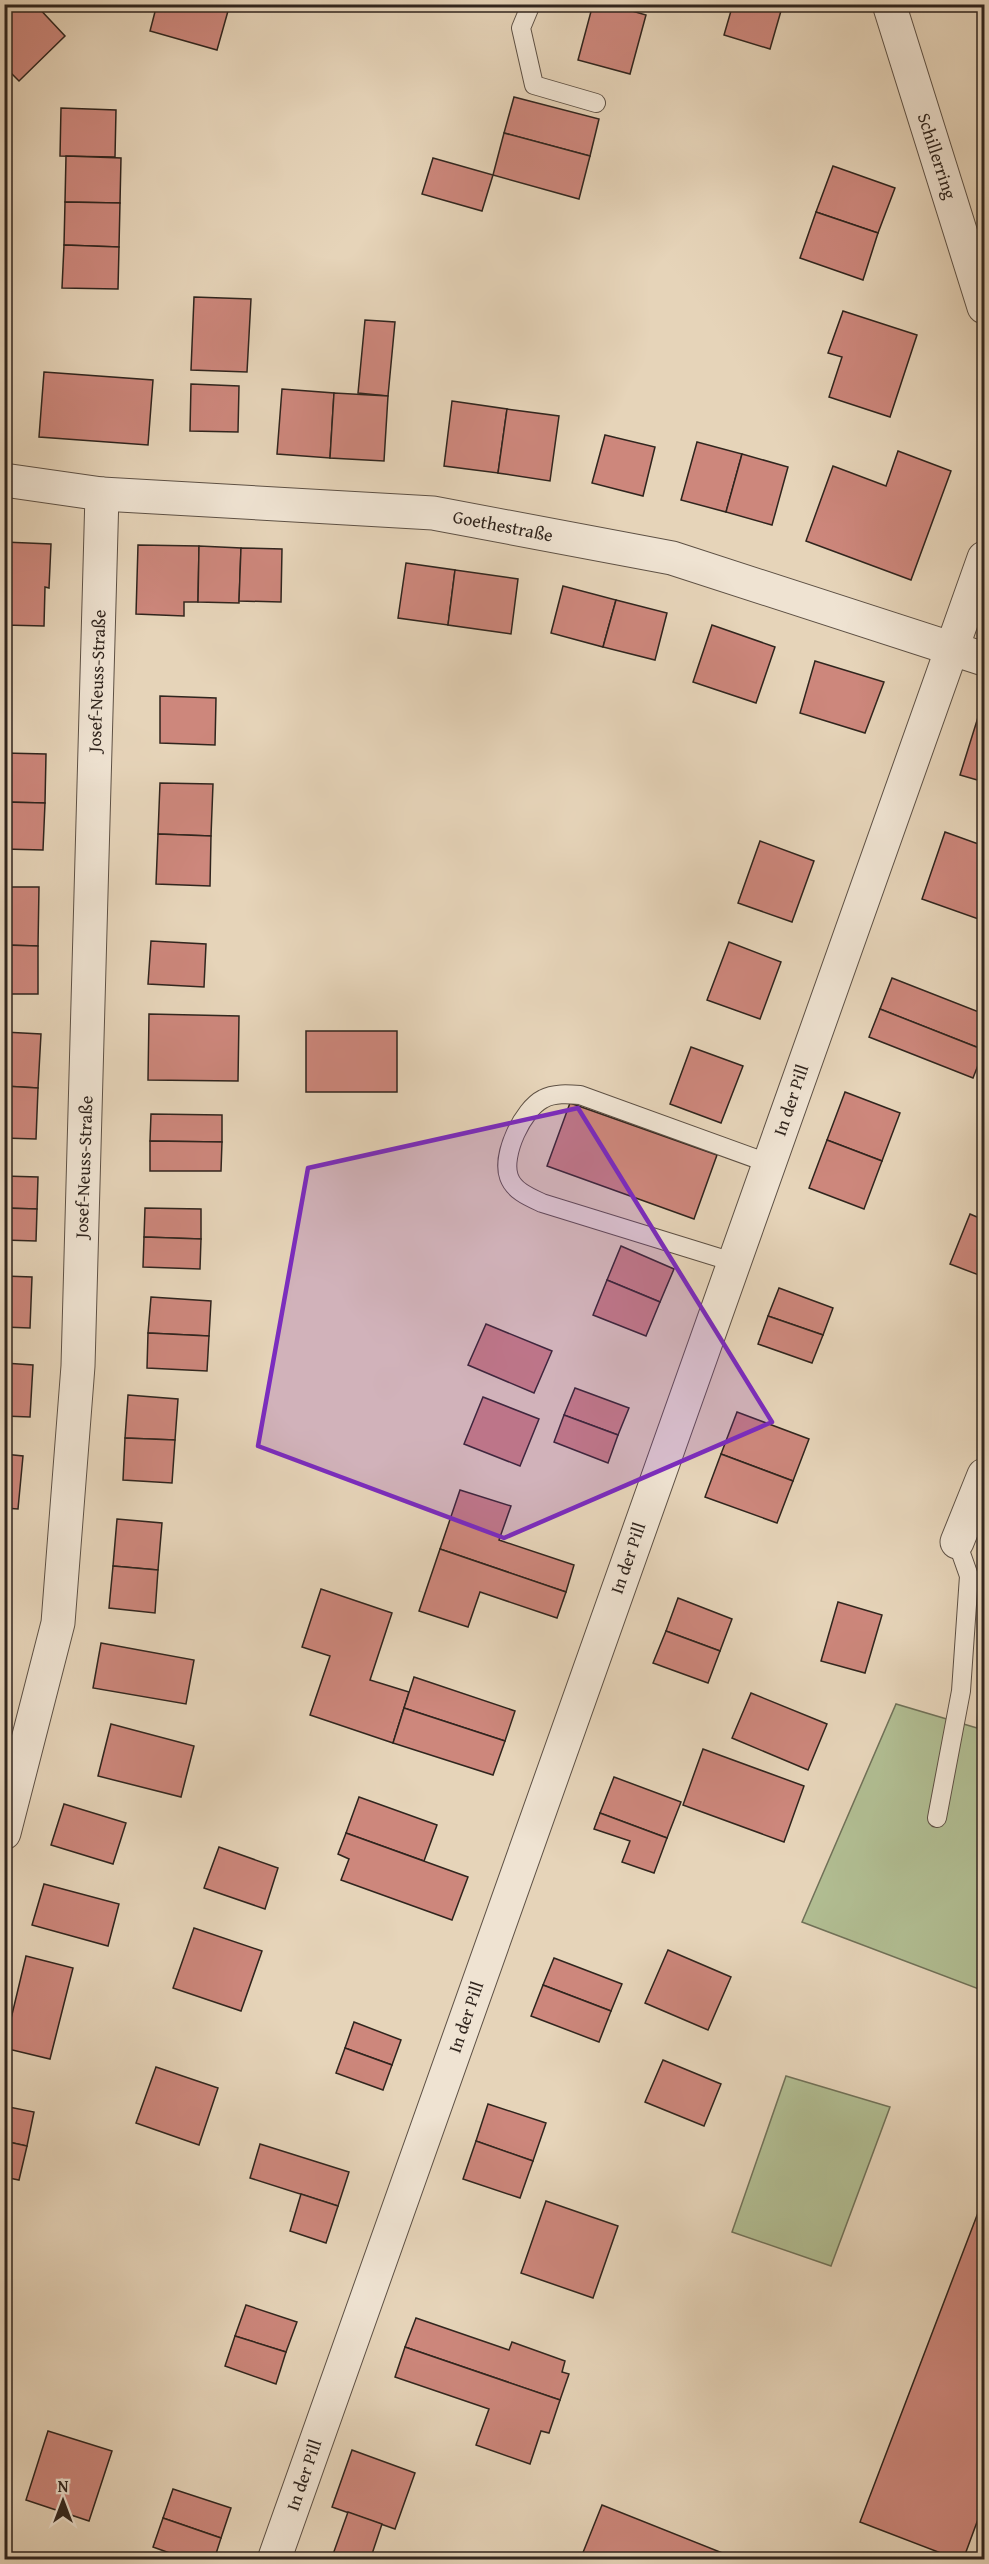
<svg xmlns="http://www.w3.org/2000/svg" width="989" height="2564" viewBox="0 0 989 2564" font-family="'Gentium Book Plus',serif">
<style>
.green{fill:#b1bd92;stroke:#707158;stroke-width:1.5}
.building{fill:#cd877c;stroke:#30251e;stroke-width:1.5}
.lines{fill:none;stroke-linecap:round;stroke-linejoin:round}
.lane-casing{stroke:#5e5145;stroke-width:20}
.street-casing{stroke:#5e5145;stroke-width:35}
.lane{stroke:#efe3d2;stroke-width:18}
.street{stroke:#efe3d2;stroke-width:33}
.marked{fill:#7b2cbf;fill-opacity:0.2;stroke:#7b2cbf;stroke-width:4.5;stroke-linejoin:round}
.labels{text-anchor:middle;stroke-width:4.5;stroke-linejoin:round;paint-order:stroke}
.street-label{font-size:18px;fill:#30251e;stroke:#efe3d2}
</style>
<rect width="100%" height="100%" fill="#e6d4b9"/>
<filter id="stains"><feTurbulence type="fractalNoise" baseFrequency=".00333" numOctaves="4"/><feColorMatrix values="0 0 0 0 .2 0 0 0 0 .09 0 0 0 0 .02 0 0 0 .5 -.17"/></filter>
<radialGradient id="worn" r=".72"><stop offset=".6" stop-color="#630" stop-opacity="0"/><stop offset="1" stop-color="#630" stop-opacity=".3"/></radialGradient>
<!-- green -->
<g class="green">
<polygon points="984,1659 984,1991 802,1922 896,1704 977,1728 980,1660"/>
<polygon points="786,2076 890,2107 831,2266 732,2232"/>
</g>
<!-- building -->
<g class="building">
<polygon points="4,4 35,4 65,36 19,81 4,66"/>
<polygon points="157,4 230,4 217,50 150,31"/>
<polygon points="593,4 608,4 646,15 630,74 578,60"/>
<polygon points="733,4 783,4 770,49 724,35"/>
<polygon points="514,97 599,119 590,156 504,133"/>
<polygon points="61,108 116,110 115,157 60,156"/>
<polygon points="504,133 590,156 579,199 493,175"/>
<polygon points="66,156 121,158 120,203 65,202"/>
<polygon points="433,158 493,175 482,211 422,194"/>
<polygon points="833,166 895,188 878,233 816,212"/>
<polygon points="65,202 120,203 119,247 64,245"/>
<polygon points="816,212 878,233 863,280 800,258"/>
<polygon points="64,245 119,247 118,289 62,288"/>
<polygon points="194,297 251,299 247,372 191,370"/>
<polygon points="843,311 917,335 890,417 829,397 842,357 828,353"/>
<polygon points="365,320 395,322 388,396 358,393"/>
<polygon points="44,372 153,380 148,445 39,437"/>
<polygon points="191,384 239,386 238,432 190,431"/>
<polygon points="282,389 334,393 330,458 277,454"/>
<polygon points="334,393 388,396 384,461 330,458"/>
<polygon points="452,401 507,409 498,473 444,466"/>
<polygon points="507,409 559,416 550,481 498,473"/>
<polygon points="605,435 655,447 643,496 592,483"/>
<polygon points="697,442 742,454 726,512 681,500"/>
<polygon points="898,451 951,471 911,580 806,541 833,466 886,486"/>
<polygon points="742,454 788,467 772,525 726,512"/>
<polygon points="4,542 51,544 49,588 45,587 44,626 4,625"/>
<polygon points="138,545 199,546 198,602 184,602 184,616 136,614"/>
<polygon points="199,546 241,548 239,603 198,602"/>
<polygon points="241,548 282,549 281,602 239,601"/>
<polygon points="406,563 455,570 448,625 398,618"/>
<polygon points="455,570 518,579 511,634 448,625"/>
<polygon points="563,586 616,600 603,647 551,633"/>
<polygon points="616,600 667,613 655,660 603,647"/>
<polygon points="712,625 775,647 756,703 693,682"/>
<polygon points="815,661 884,682 865,733 800,713"/>
<polygon points="160,696 216,698 215,745 160,743"/>
<polygon points="979,714 984,716 984,782 960,775"/>
<polygon points="4,753 46,754 45,803 4,802"/>
<polygon points="160,783 213,784 211,836 158,834"/>
<polygon points="4,802 45,803 43,850 4,849"/>
<polygon points="945,832 984,846 984,921 922,899"/>
<polygon points="158,834 211,836 210,886 156,884"/>
<polygon points="760,841 814,861 792,922 738,903"/>
<polygon points="4,887 39,887 38,946 4,945"/>
<polygon points="151,941 206,944 204,987 148,984"/>
<polygon points="729,942 781,962 760,1019 707,1000"/>
<polygon points="4,945 38,946 38,994 4,994"/>
<polygon points="892,978 984,1014 984,1050 880,1009"/>
<polygon points="880,1009 984,1050 973,1078 869,1037"/>
<polygon points="149,1014 239,1016 238,1081 148,1080"/>
<rect x="306" y="1031" width="91" height="61"/>
<polygon points="4,1032 41,1034 38,1088 4,1086"/>
<polygon points="691,1047 743,1066 721,1123 670,1104"/>
<polygon points="4,1086 38,1088 36,1139 4,1138"/>
<polygon points="845,1092 900,1113 882,1161 827,1140"/>
<polygon points="570,1103 717,1155 694,1219 547,1166"/>
<polygon points="151,1114 222,1115 222,1142 150,1141"/>
<polygon points="827,1140 882,1161 864,1209 809,1188"/>
<polygon points="150,1141 222,1142 221,1171 150,1171"/>
<polygon points="4,1176 38,1177 37,1209 4,1208"/>
<polygon points="4,1208 37,1209 36,1241 4,1240"/>
<polygon points="145,1208 201,1209 201,1239 144,1237"/>
<polygon points="970,1214 984,1220 984,1277 950,1264"/>
<polygon points="144,1237 201,1239 200,1269 143,1267"/>
<polygon points="621,1246 674,1269 660,1302 607,1280"/>
<polygon points="4,1276 32,1277 30,1328 4,1327"/>
<polygon points="607,1280 660,1302 646,1336 593,1315"/>
<polygon points="779,1288 833,1308 823,1335 768,1316"/>
<polygon points="151,1297 211,1301 209,1336 148,1333"/>
<polygon points="768,1316 823,1335 812,1363 758,1344"/>
<polygon points="486,1324 552,1351 534,1393 468,1365"/>
<polygon points="148,1333 209,1336 207,1371 147,1368"/>
<polygon points="4,1363 33,1365 30,1417 4,1416"/>
<polygon points="575,1388 629,1408 618,1435 564,1415"/>
<polygon points="128,1395 178,1399 175,1440 125,1438"/>
<polygon points="483,1397 539,1419 520,1466 464,1444"/>
<polygon points="737,1412 809,1439 793,1481 721,1454"/>
<polygon points="564,1415 618,1435 608,1463 554,1442"/>
<polygon points="125,1438 175,1440 172,1483 123,1480"/>
<polygon points="4,1454 23,1456 18,1509 4,1508"/>
<polygon points="721,1454 793,1481 777,1523 705,1497"/>
<polygon points="460,1490 511,1506 499,1540 574,1565 566,1592 440,1549"/>
<polygon points="117,1519 162,1523 158,1570 113,1566"/>
<polygon points="4,1545 9,1545 5,1592 4,1592"/>
<polygon points="440,1549 566,1592 557,1618 480,1592 468,1627 419,1611"/>
<polygon points="113,1566 158,1570 155,1613 109,1608"/>
<polygon points="321,1589 392,1613 370,1680 409,1692 393,1743 310,1715 330,1656 302,1647"/>
<polygon points="678,1598 732,1619 720,1651 666,1631"/>
<polygon points="838,1602 882,1615 865,1673 821,1661"/>
<polygon points="666,1631 720,1651 708,1683 653,1663"/>
<polygon points="101,1643 194,1660 186,1704 93,1688"/>
<polygon points="414,1677 515,1711 505,1741 404,1708"/>
<polygon points="751,1693 827,1724 808,1770 732,1738"/>
<polygon points="404,1708 505,1741 493,1775 393,1743"/>
<polygon points="111,1724 194,1746 181,1797 98,1776"/>
<polygon points="703,1749 804,1786 784,1842 683,1805"/>
<polygon points="614,1777 681,1802 667,1838 600,1813"/>
<polygon points="359,1797 437,1825 424,1861 346,1833"/>
<polygon points="64,1804 126,1823 113,1864 51,1845"/>
<polygon points="600,1813 667,1838 654,1873 622,1862 630,1841 594,1829"/>
<polygon points="346,1833 468,1877 452,1920 341,1880 349,1859 338,1854"/>
<polygon points="219,1847 278,1868 265,1909 204,1888"/>
<polygon points="44,1884 119,1904 108,1946 32,1925"/>
<polygon points="194,1928 262,1951 241,2011 173,1988"/>
<polygon points="668,1950 731,1977 708,2030 645,2003"/>
<polygon points="26,1956 73,1968 50,2059 4,2048"/>
<polygon points="554,1958 622,1984 611,2011 543,1985"/>
<polygon points="543,1985 611,2011 599,2042 531,2016"/>
<polygon points="354,2022 401,2040 392,2065 345,2048"/>
<polygon points="345,2048 392,2065 383,2090 336,2073"/>
<polygon points="663,2060 721,2084 704,2126 645,2102"/>
<polygon points="156,2067 218,2088 199,2145 136,2123"/>
<polygon points="488,2104 546,2123 533,2161 476,2141"/>
<polygon points="4,2106 34,2112 27,2146 4,2141"/>
<polygon points="4,2141 27,2146 19,2180 4,2177"/>
<polygon points="476,2141 533,2161 520,2198 463,2179"/>
<polygon points="260,2144 349,2172 338,2206 250,2178"/>
<polygon points="301,2194 338,2206 326,2243 290,2231"/>
<polygon points="984,2197 984,2503 963,2560 959,2560 860,2522"/>
<polygon points="546,2201 618,2226 593,2298 521,2273"/>
<polygon points="246,2305 297,2322 286,2352 235,2336"/>
<polygon points="416,2318 509,2350 512,2342 565,2361 562,2372 569,2374 560,2400 405,2347"/>
<polygon points="235,2336 286,2352 276,2384 225,2366"/>
<polygon points="405,2347 560,2400 549,2433 541,2431 530,2464 476,2445 489,2409 395,2377"/>
<polygon points="48,2431 112,2451 89,2521 26,2500"/>
<polygon points="352,2450 415,2473 395,2529 332,2507"/>
<polygon points="173,2489 231,2508 221,2538 163,2518"/>
<polygon points="602,2505 740,2560 580,2560"/>
<polygon points="348,2512 382,2524 370,2560 331,2560"/>
<polygon points="163,2518 221,2538 214,2560 189,2560 153,2547"/>
</g>
<g class="lines">
<!-- lane casing -->
<g class="lane-casing">
<g id="lane">
<polyline points="531,4 521,28 534,85 596,103"/>
<path d="M733,1262L542,1203C529,1197 514,1191 509,1177C501,1155 523,1109 543,1099C554,1093 568,1094 580,1095L768,1163"/>
<polyline points="937,1818 961,1691 969,1576 957,1542"/>
</g>
</g>
<!-- street casing -->
<g class="street-casing">
<g id="street">
<polyline points="889,4 984,307"/>
<polyline points="4,480 102,494 433,513 672,558 984,659"/>
<polyline points="957,1542 984,1475"/>
<polyline points="4,1833 58,1623 78,1366 102,494"/>
<polyline points="274,2560 984,558"/>
</g>
</g>
<!-- lane -->
<use href="#lane" class="lane"/>
<!-- street -->
<use href="#street" class="street"/>
</g>
<!-- marked area -->
<path class="marked" d="M578,1108L772,1422L504,1538L258,1446L308,1168Z"/>
<g class="labels">
<!-- street labels -->
<g class="street-label">
<text transform="translate(937 156) rotate(72)" y="6">Schillerring</text>
<text transform="translate(503 526) rotate(11)" y="6">Goethestraße</text>
<text transform="translate(97 681) rotate(-88)" y="6">Josef-Neuss-Straße</text>
<text transform="translate(791 1100) rotate(-71)" y="6">In der Pill</text>
<text transform="translate(84 1167) rotate(-88)" y="6">Josef-Neuss-Straße</text>
<text transform="translate(628 1558) rotate(-71)" y="6">In der Pill</text>
<text transform="translate(466 2017) rotate(-71)" y="6">In der Pill</text>
<text transform="translate(304 2475) rotate(-71)" y="6">In der Pill</text>
</g>
</g>
<!-- margin -->
<rect width="989" height="2564" fill="none" stroke="#e6d4b9" stroke-width="24"/>
<rect x="6" y="6" width="977" height="2552" fill="none" stroke="#30251e" stroke-width="3"/>
<rect x="12" y="12" width="965" height="2540" fill="none" stroke="#30251e" stroke-width="1.5"/>
<!-- north arrow -->
<g transform="translate(63 2501)" stroke="#efe3d2" stroke-width="4.5" paint-order="stroke">
<path d="M0-4.5L10 22L0 15L-10 22Z" fill="#30251e"/>
<text y="-9" font-size="16" font-weight="bold" text-anchor="middle" fill="#30251e">N</text>
</g>
<rect width="100%" height="100%" filter="url(#stains)"/>
<rect width="100%" height="100%" fill="url(#worn)"/>
</svg>
